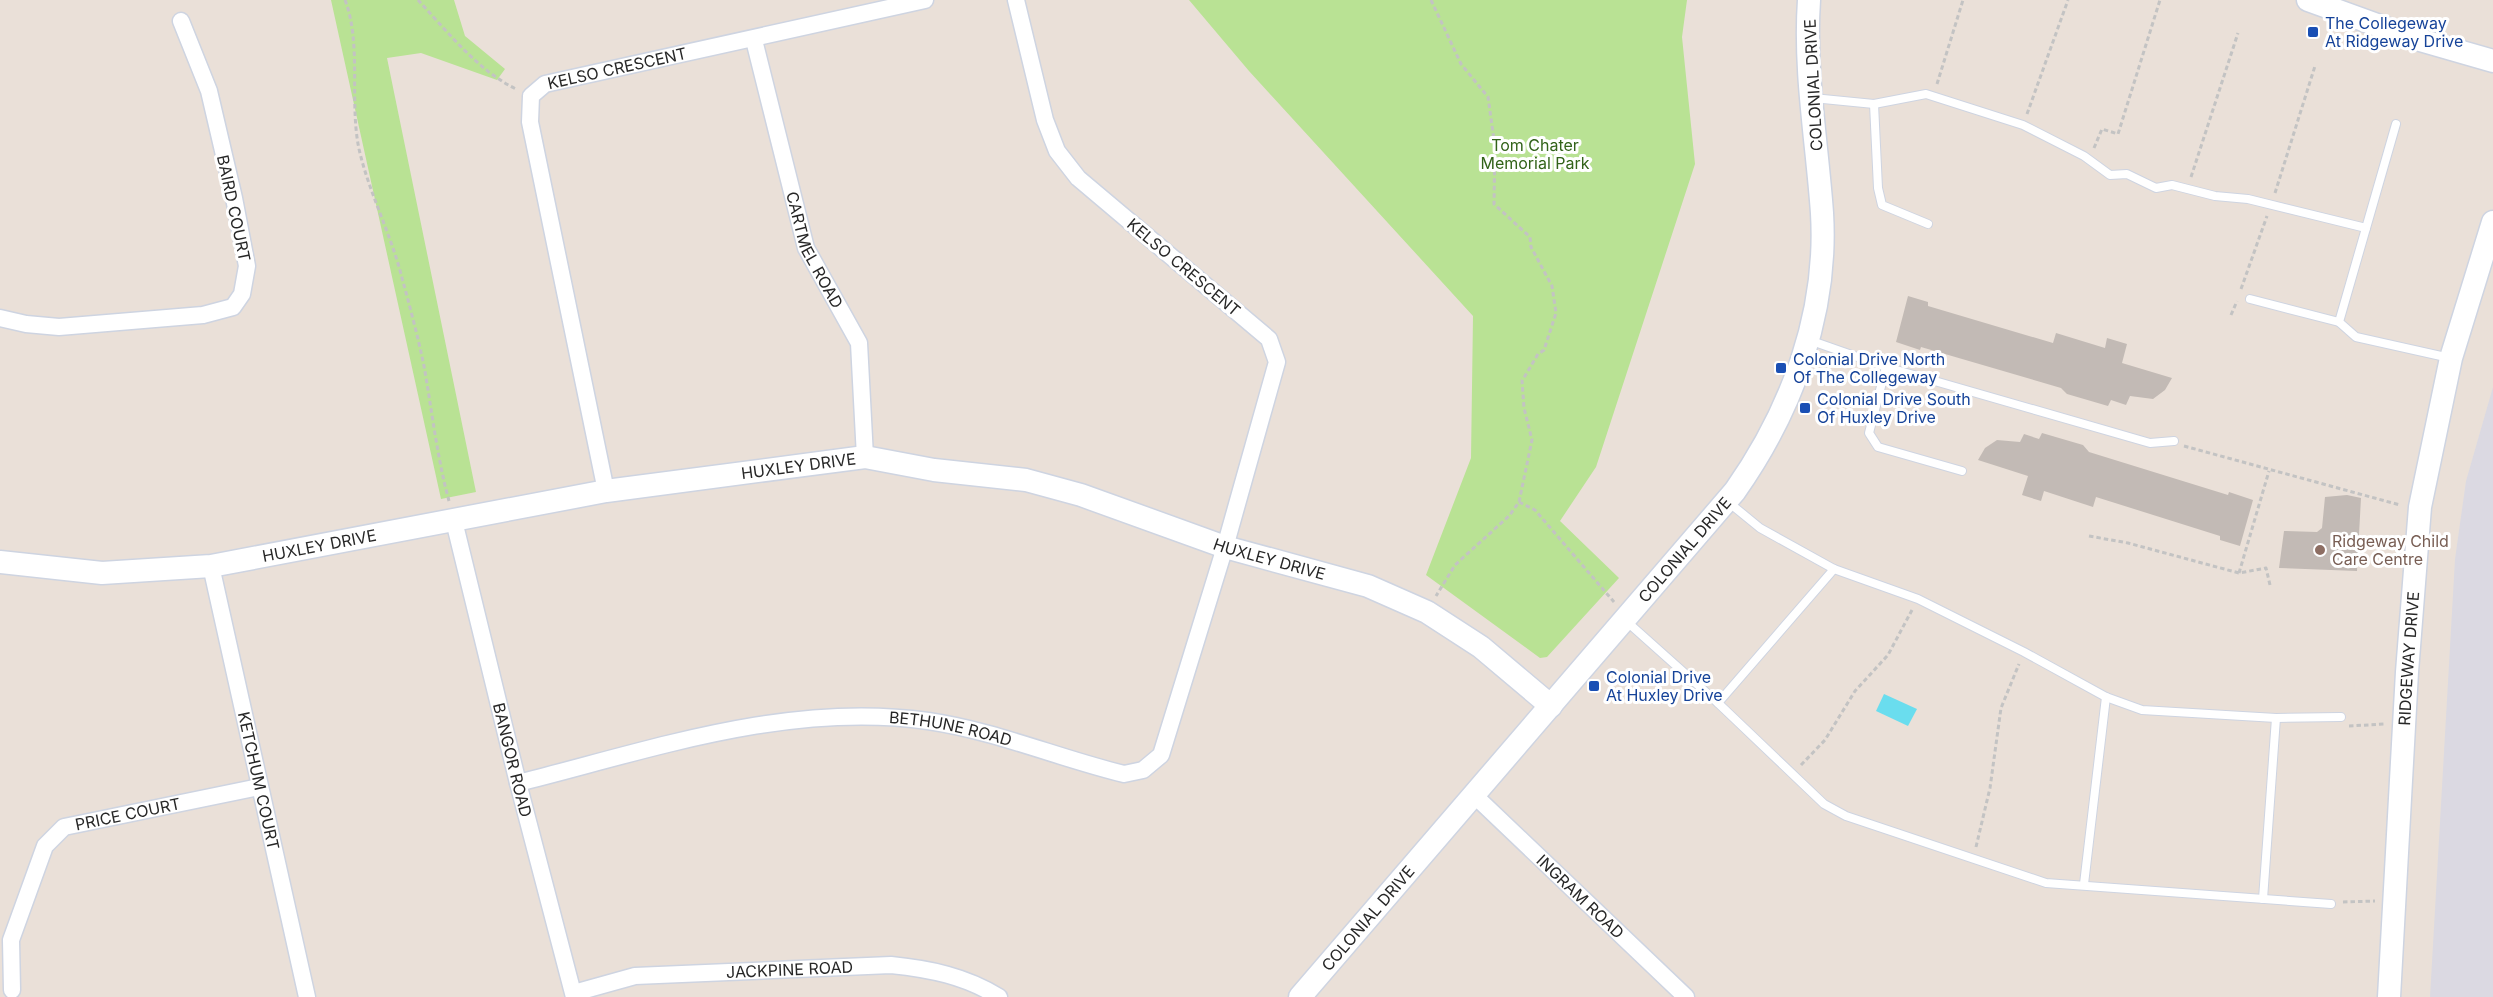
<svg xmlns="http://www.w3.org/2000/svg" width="2493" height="997" viewBox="0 0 2493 997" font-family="Inter,sans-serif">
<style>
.industrial{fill:#dbd9e2}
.green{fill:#b9e294}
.water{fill:#6addee}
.building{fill:#c2bab5}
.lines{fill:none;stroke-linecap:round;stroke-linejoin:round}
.lane-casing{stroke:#ced4e1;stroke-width:10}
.street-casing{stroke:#ced4e1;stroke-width:19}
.secondary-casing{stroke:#ced4e1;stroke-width:25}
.path{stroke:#c3c3c3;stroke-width:3;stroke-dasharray:4.5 3;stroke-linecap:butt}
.lane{stroke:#fff;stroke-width:8}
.street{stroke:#fff;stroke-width:16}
.secondary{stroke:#fff;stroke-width:22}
.transit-dot{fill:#1a4fb4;stroke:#fff;stroke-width:2}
.education-dot{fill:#8d6e63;stroke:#fff;stroke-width:2}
.labels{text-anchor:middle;stroke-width:6;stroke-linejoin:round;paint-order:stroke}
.transit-label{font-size:16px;fill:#164399;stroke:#fff;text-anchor:start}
.street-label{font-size:16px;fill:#272727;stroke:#fff}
.park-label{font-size:16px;fill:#326319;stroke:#fff}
.education-label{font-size:16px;fill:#785e54;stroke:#fff;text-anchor:start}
</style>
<rect width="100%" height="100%" fill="#eae0d8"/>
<!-- industrial -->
<polygon class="industrial" points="2493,387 2493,997 2430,997 2455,559 2466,481"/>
<!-- green -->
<g class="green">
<polygon points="331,0 454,0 465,36 505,69 497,80 421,53 387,58 476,492 441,499"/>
<polygon points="1189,0 1687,0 1682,37 1695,164 1596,467 1560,521 1619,578 1547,657 1540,658 1426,575 1471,458 1473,316 1249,71"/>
</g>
<!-- water -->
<polygon class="water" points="1884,694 1917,709 1908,726 1876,711"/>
<!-- building -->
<g class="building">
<polygon points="1908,296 1928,302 1928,306 2053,343 2056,333 2105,348 2107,338 2127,344 2122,363 2172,378 2165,390 2153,399 2130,396 2126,405 2111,400 2108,406 2067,394 2061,388 1921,347 1920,350 1896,342"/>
<polygon points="2042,433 2083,445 2089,452 2228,495 2229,492 2253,500 2240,546 2220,540 2220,536 2096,497 2093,507 2044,491 2041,501 2022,495 2028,476 1978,460 1985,448 1997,440 2020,442 2024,434 2039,439"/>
<polygon points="2347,495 2361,498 2357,571 2279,568 2284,531 2317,532 2322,528 2325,497"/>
</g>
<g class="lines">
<!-- lane casing -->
<g class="lane-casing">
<g id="lane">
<polyline points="1813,98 1874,104 1926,94 2023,125 2084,156 2110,175 2127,174 2156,188 2172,185 2215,196 2248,199 2366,228"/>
<polyline points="1874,104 1878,188 1882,205 1928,224"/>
<polyline points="2396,124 2339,322 2356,337 2450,358"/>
<polyline points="2250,299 2339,322"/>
<polyline points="1809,340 1886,367 2150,443 2174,441"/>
<polyline points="1886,367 1869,433 1878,447 1962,471"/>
<polyline points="1727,501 1760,528 1834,569 1918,599 2024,652 2106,697 2142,710 2276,718 2341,717"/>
<polyline points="1625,620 1718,703 1824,804 1846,816 2046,883 2331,904"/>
<polyline points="1718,703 1834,569"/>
<polyline points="2084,884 2106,697"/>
<polyline points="2263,899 2276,718"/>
</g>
</g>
<!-- street casing -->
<g class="street-casing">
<g id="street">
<path id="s1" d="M754,40L806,248L859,343L865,457"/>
<polyline points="0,318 26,324 59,327 203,315 233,307 242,294 247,266 234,198 209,91 181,21"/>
<path id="s2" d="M606,491L530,122L531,96L545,84L925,0"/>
<path id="s3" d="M454,521L518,783L574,997"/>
<path id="s4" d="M211,566L307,997"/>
<path id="s5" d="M518,783C650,750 789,701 928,721C996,731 1058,758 1124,774L1143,770L1161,755L1225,547L1277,362L1269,339L1078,178L1057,151L1045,120L1016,0"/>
<path id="s6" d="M1474,795L1686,997"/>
<path id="s7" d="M12,990L11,940L45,846L64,827L259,787"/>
<path id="s8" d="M574,993L635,976L891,965C930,969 965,976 999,997"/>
</g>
</g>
<!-- secondary casing -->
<g class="secondary-casing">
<g id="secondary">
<polyline points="2308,0 2413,38 2493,61"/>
<path id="s9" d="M0,562L102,573L211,566L606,491L865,457L934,470L1026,480L1081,495L1225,547L1368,586L1427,612L1481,647L1551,706"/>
<path id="s10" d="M1300,997L1735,491C1792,410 1828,313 1822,213C1817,142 1804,71 1809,0"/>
<path id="s11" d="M2389,997L2407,672L2420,507L2451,358L2493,222"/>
</g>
</g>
<!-- path -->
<g class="path">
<path d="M345,0C362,44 349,101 359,149C369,193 391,234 402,278C410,307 418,337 424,366C432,411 437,457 449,501"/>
<path d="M418,0C447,31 477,70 516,89"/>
<polyline points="1431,0 1461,64 1488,97 1495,147 1494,204 1530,237 1531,247 1552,286 1556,313 1544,350 1538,354 1522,381 1524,408 1532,440 1519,502 1509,516 1455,565 1436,596"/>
<polyline points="1937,84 1963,0"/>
<polyline points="2027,114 2068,0"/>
<polyline points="2094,148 2102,129 2118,134 2160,0"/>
<polyline points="2191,177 2238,33"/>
<polyline points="2275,193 2315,66"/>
<polyline points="2241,289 2267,216"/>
<polyline points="2231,315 2237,301"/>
<polyline points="2184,446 2400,505"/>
<polyline points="1519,502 1535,510 1614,602"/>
<polyline points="2089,536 2128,543 2239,573 2266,568 2270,585"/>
<polyline points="2239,573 2269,471"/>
<polyline points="2349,726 2385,724"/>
<polyline points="1801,765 1825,740 1855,691 1888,655 1912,610"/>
<polyline points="1976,847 1990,788 2001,708 2019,664"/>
<polyline points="2343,902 2375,901"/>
</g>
<!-- lane -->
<use href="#lane" class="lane"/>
<!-- street -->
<use href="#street" class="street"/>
<!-- secondary -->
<use href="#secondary" class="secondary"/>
</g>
<!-- markers -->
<g class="transit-dot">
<rect x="2307" y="26" width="12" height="12" rx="3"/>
<rect x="1775" y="362" width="12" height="12" rx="3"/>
<rect x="1799" y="402" width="12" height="12" rx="3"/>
<rect x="1588" y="680" width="12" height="12" rx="3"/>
</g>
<circle class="education-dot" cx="2320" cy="550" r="6"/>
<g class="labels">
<!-- transit labels -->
<g class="transit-label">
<text x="2325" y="29">The Collegeway<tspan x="2325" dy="18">At Ridgeway Drive</tspan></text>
<text x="1793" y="365">Colonial Drive North<tspan x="1793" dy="18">Of The Collegeway</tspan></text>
<text x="1817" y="405">Colonial Drive South<tspan x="1817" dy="18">Of Huxley Drive</tspan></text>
<text x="1606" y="683">Colonial Drive<tspan x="1606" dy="18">At Huxley Drive</tspan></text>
</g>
<!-- street labels -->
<g class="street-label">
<text dy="6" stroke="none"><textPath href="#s2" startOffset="495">KELSO CRESCENT</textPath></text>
<text transform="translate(1813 85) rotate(-93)" y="6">COLONIAL DRIVE</text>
<text transform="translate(234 208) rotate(78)" y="6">BAIRD COURT</text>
<text dy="6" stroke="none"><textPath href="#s1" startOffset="219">CARTMEL ROAD</textPath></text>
<text transform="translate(1184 267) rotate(40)" y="6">KELSO CRESCENT</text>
<text dy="6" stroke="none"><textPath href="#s9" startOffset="808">HUXLEY DRIVE</textPath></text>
<text dy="6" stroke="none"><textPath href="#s9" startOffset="322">HUXLEY DRIVE</textPath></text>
<text dy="6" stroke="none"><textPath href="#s10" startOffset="590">COLONIAL DRIVE</textPath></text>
<text dy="6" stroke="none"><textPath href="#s9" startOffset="1294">HUXLEY DRIVE</textPath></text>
<text dy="6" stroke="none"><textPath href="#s11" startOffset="339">RIDGEWAY DRIVE</textPath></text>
<text dy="6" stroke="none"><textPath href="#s5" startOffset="441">BETHUNE ROAD</textPath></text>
<text dy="6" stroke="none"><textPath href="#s3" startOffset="246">BANGOR ROAD</textPath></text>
<text dy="6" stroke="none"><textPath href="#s4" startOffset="220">KETCHUM COURT</textPath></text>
<text dy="6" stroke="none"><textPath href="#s7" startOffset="242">PRICE COURT</textPath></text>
<text dy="6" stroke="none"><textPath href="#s6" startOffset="147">INGRAM ROAD</textPath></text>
<text dy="6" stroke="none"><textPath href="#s10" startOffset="104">COLONIAL DRIVE</textPath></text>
<text dy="6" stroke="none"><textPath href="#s8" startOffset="218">JACKPINE ROAD</textPath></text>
</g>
<!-- park labels -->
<g class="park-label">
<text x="1535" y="151">Tom Chater<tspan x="1535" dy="18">Memorial Park</tspan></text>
</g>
<!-- education labels -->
<g class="education-label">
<text x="2332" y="547">Ridgeway Child<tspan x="2332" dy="18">Care Centre</tspan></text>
</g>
</g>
</svg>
